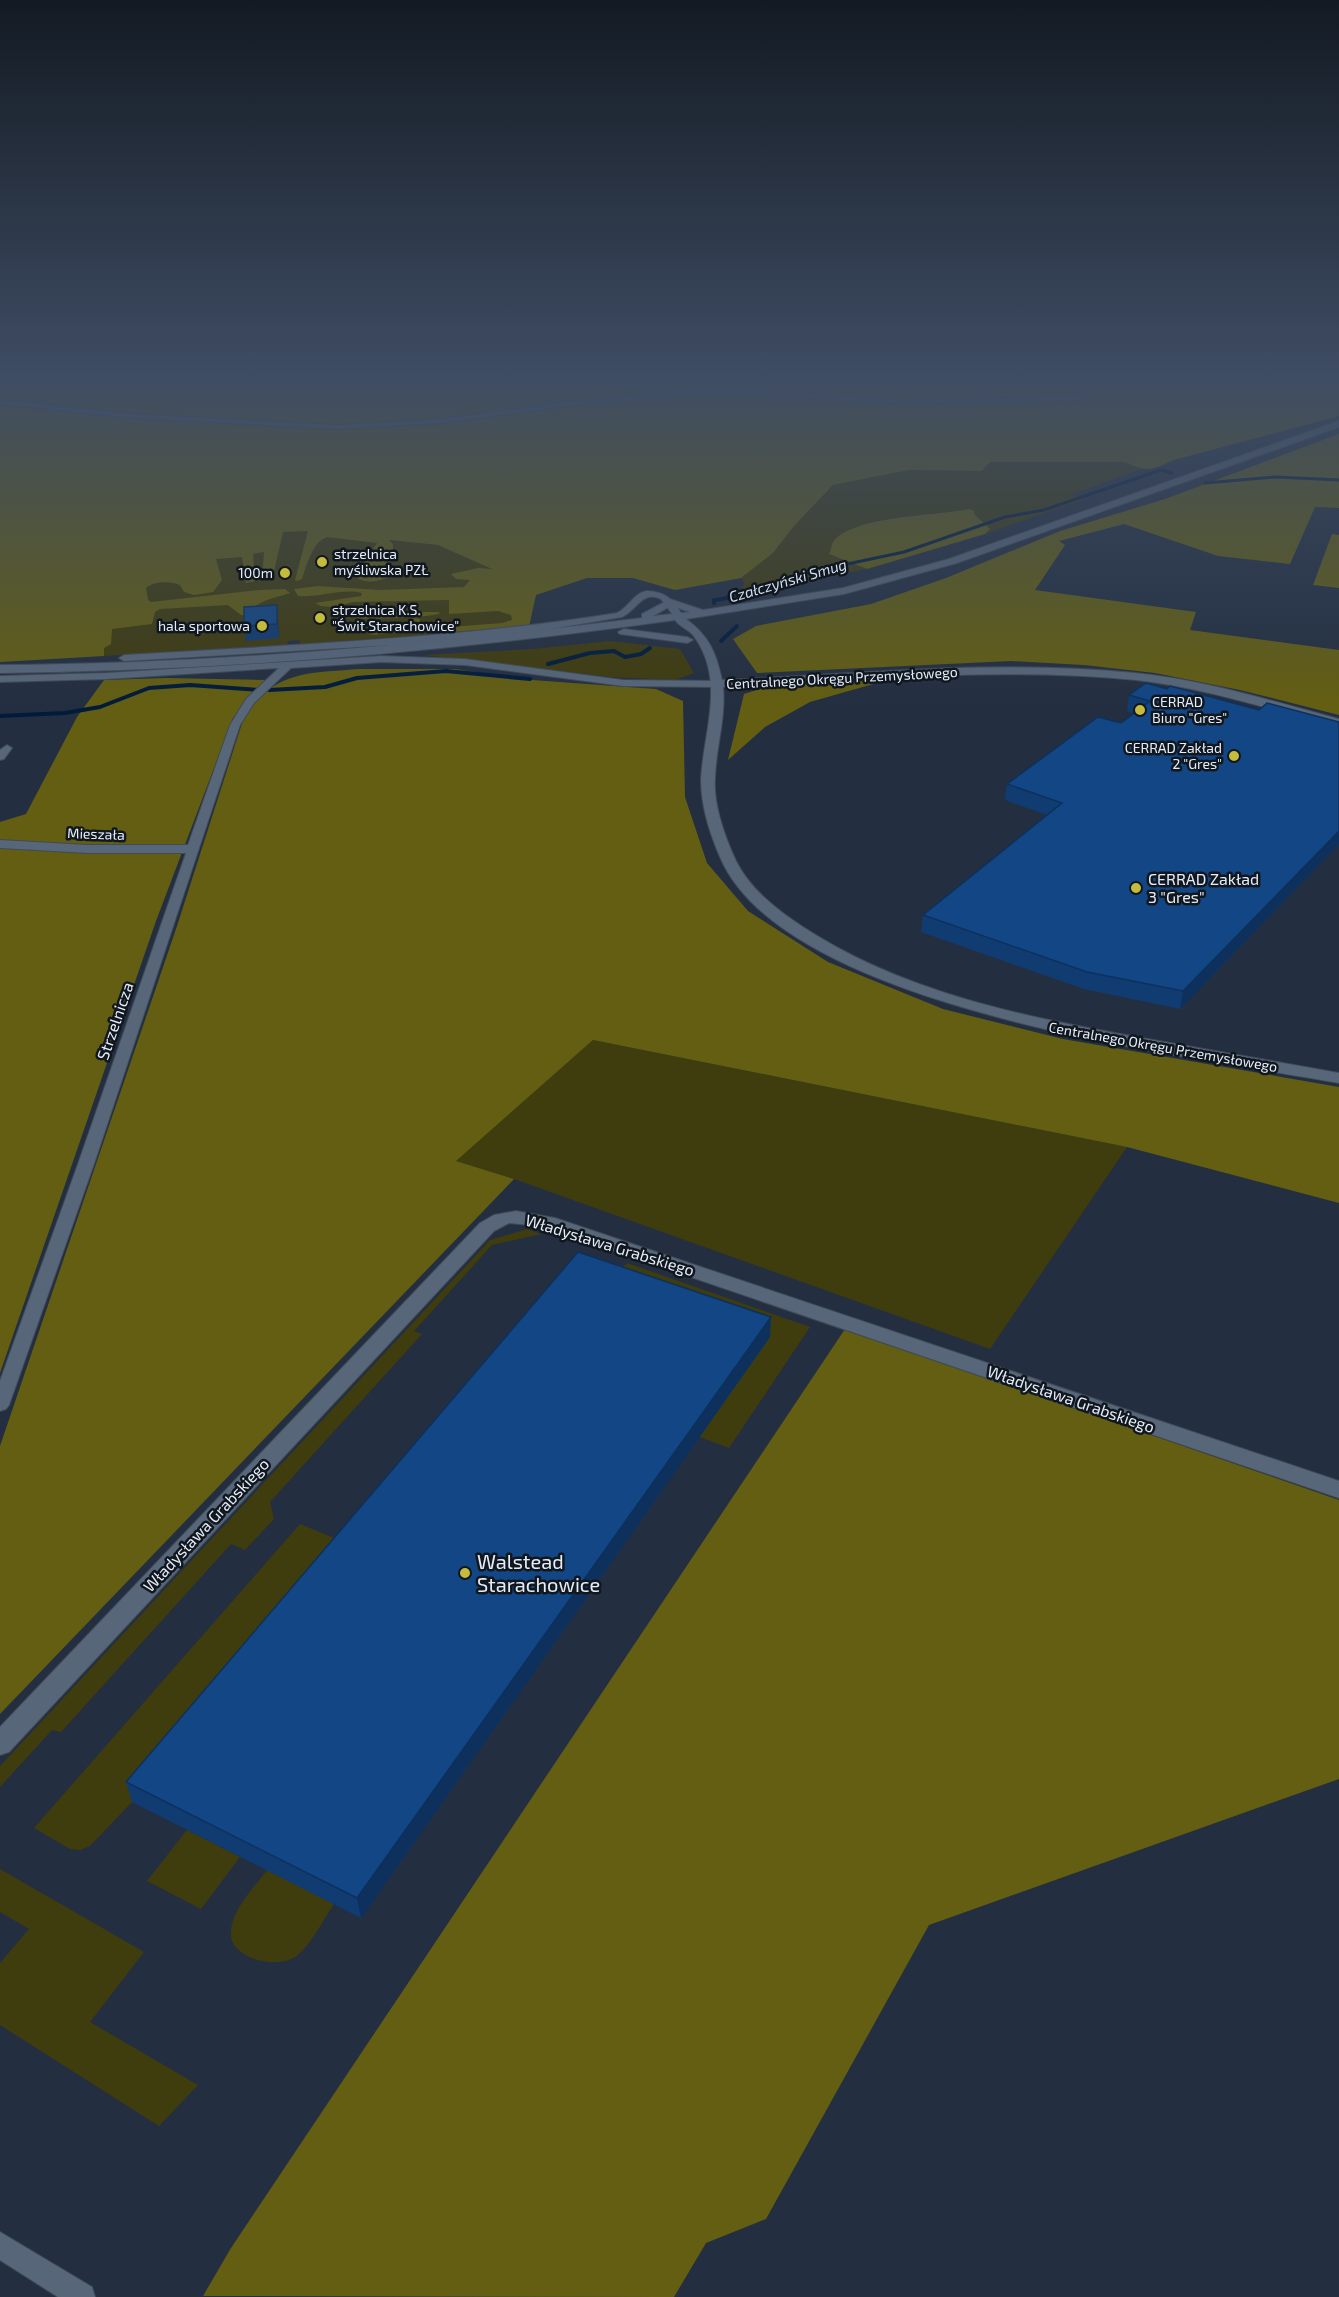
<svg xmlns="http://www.w3.org/2000/svg" width="1339" height="2297" viewBox="0 0 1339 2297" font-family="'Exo 2',sans-serif">
<style>
.green{fill:#3f3c0e}
.forest{fill:#635e12}
.lines{fill:none;stroke-linecap:round;stroke-linejoin:round}
.stream-far1{stroke:#021b3b;stroke-width:3}
.stream{stroke:#021b3b;stroke-width:4}
.street-casing{stroke:#404a58;stroke-width:2}
.secondary-casing{stroke:#404a58;stroke-width:2}
.street{fill:#576679;fill-rule:evenodd}
.secondary{fill:#576679;fill-rule:evenodd}
.wall{fill:#103c72}
.shaded-wall{fill:#0d315c}
.building{fill:#134684;stroke:#0d315c;stroke-width:1.5}
.poi-dot{fill:#c5bc3d;stroke:#11171f;stroke-width:2}
.labels{text-anchor:middle;stroke-width:5;stroke-linejoin:round;paint-order:stroke}
.far-poi-label{font-size:14px;fill:#e5edf8;stroke:#11171f;text-anchor:start}
.far-street-label{font-size:14px;fill:#e5edf8;stroke:#11171f}
.far-water-label{font-size:15px;font-style:italic;fill:#d0def0;stroke:#11171f}
.poi-label{font-size:16px;fill:#e5edf8;stroke:#11171f;text-anchor:start}
.street-label{font-size:16px;fill:#e5edf8;stroke:#11171f}
.near-poi-label{font-size:20px;fill:#e5edf8;stroke:#11171f;text-anchor:start}
</style>
<rect width="100%" height="100%" fill="#232f40"/>
<!-- green -->
<g class="green">
<path d="M990,462H1126L1141,469L1071,495L1084,499L985,534L989,529L969,509C938,516 853,515 834,541C831,545 831,550 829,554L867,569L740,593L744,583L741,578L773,553L794,526L833,485L909,470L982,471Z"/>
<polygon points="326,517 387,540 438,545 495,570 470,580 460,592 535,596 528,628 300,644 299,640 288,641 287,645 104,656 103,634 136,575"/>
<polygon points="610,641 680,649 694,673 675,680 610,677 423,655 533,649"/>
<polygon points="593,1040 1127,1147 990,1349 514,1179 455,1161"/>
<polygon points="527,1229 541,1234 492,1245 414,1331 422,1334 270,1502 274,1519 245,1550 231,1544 61,1732 52,1730 0,1787 0,1766 490,1240"/>
<polygon points="627,1263 810,1327 729,1448 700,1437 610,1283"/>
<polygon points="300,1524 349,1544 132,1802 90,1846 80,1850 70,1849 34,1828"/>
<polygon points="187,1830 240,1857 201,1909 147,1881"/>
<polygon points="0,1869 144,1952 90,2022 198,2085 159,2126 0,2025 0,1963 29,1929 0,1912"/>
<path d="M267,1870L334,1904C323,1920 313,1941 299,1954C280,1972 231,1958 231,1935C230,1911 254,1888 267,1870Z"/>
</g>
<!-- forest -->
<g class="forest">
<path d="M0,381H1339V416L1174,460C1152,470 1148,473 1125,462H990L982,471L909,470L833,485L794,526L773,553L741,578L675,590L633,578H587L536,595L529,627L436,633L433,630L436,628L502,623L512,620L511,615L498,611L449,614V600L353,602L333,607L321,606L315,603L361,596L362,593C341,588 320,598 298,596L294,589L318,586L380,590L464,587L470,580L456,579L451,574L478,568L492,569L438,545L389,540L393,544V552L384,567L390,576C379,582 366,584 355,577L377,543L327,537C312,542 307,565 302,579L297,581L295,580L308,531L283,532L272,580H262L264,552L253,554L255,581L246,583L242,557L216,559L222,580L213,592L194,595L184,592L180,585C170,581 154,581 146,588L148,600L151,602L259,590L285,589L290,593C274,599 257,599 247,616L241,615L228,605L160,609L155,612L152,624L112,629L111,644L104,648V656L0,662Z"/>
<polygon points="1339,434 1339,508 1315,507 1290,564 1218,556 1124,524 1059,541 1065,545 1035,590 1196,612 1190,630 1339,650 1339,715 1240,690 1155,673 1084,665 1011,661 757,673 733,639 756,626 871,604 946,578 1060,531 1165,499"/>
<path d="M969,509L974,511L975,515L990,529L985,534L867,569L829,554C831,550 831,545 833,542C852,515 939,516 969,509Z"/>
<polygon points="1332,534 1339,535 1339,588 1313,585"/>
<path d="M344,612H437L441,613C431,618 351,621 340,616L339,613Z"/>
<polygon points="413,618 420,619 421,630 373,635 369,634 366,631 409,627 409,619"/>
<path d="M360,669H455L532,680L656,689L683,701L685,797L707,863L748,911L828,962L943,1009L1063,1039L1339,1087V1203L1127,1147L593,1040L456,1161L514,1179L0,1714V1446L177,926L244,717C274,670 310,673 360,669Z"/>
<polygon points="166,678 266,680 233,718 156,921 0,1373 0,822 26,814 77,717 104,680"/>
<polygon points="891,679 810,702 765,727 728,760 744,694 770,686"/>
<polygon points="845,1329 1339,1500 1339,1779 929,1925 766,2219 706,2243 674,2297 203,2296 231,2248"/>
</g>
<g class="lines">
<!-- stream-far1 -->
<g class="stream-far1">
<polyline points="1205,483 1276,477 1339,480"/>
<polyline points="749,590 783,585 800,574 904,552 1005,517 1044,510 1161,470 1172,473"/>
</g>
<!-- stream -->
<g class="stream">
<path d="M714,603V600C734,599 740,591 759,589"/>
<polyline points="721,641 737,626"/>
<polyline points="548,664 590,653 614,651 625,657 641,654 650,648"/>
<polyline points="269,690 325,687 357,678 446,671 530,679"/>
<polyline points="0,716 65,713 100,707 149,688 190,685 259,690"/>
</g>
<!-- street casing -->
<g class="street-casing">
<g id="street">
<polygon points="683,391 760,391 905,400 1079,396 1083,398 1079,400 905,404 760,395 683,395 574,405 441,423 338,429 132,418 0,404 0,400 132,414 338,425 441,419 574,401"/>
<path d="M646,591C666,591 673,600 683,616L681,618H675L661,599C642,590 637,610 622,617L533,632L427,643L124,661L119,658L124,655C289,645 453,639 617,613C629,607 633,594 646,591Z"/>
<polygon points="381,656 465,659 623,680 718,681 723,684 718,687 623,686 465,665 381,662 291,668 254,703 240,725 94,1164 9,1405 6,1409 0,1411 0,1381 78,1164 186,853 88,853 0,848 0,840 88,845 188,845 230,725 246,699 279,668 107,679 0,682 0,676 107,673"/>
<polygon points="7,745 12,748 4,759 0,760 0,750"/>
<polygon points="0,2232 92,2287 95,2297 58,2297 0,2260"/>
</g>
</g>
<!-- secondary casing -->
<g class="secondary-casing">
<g id="secondary">
<path d="M1339,421V427L957,563L844,594L686,619C709,636 716,652 722,680C859,674 998,659 1135,673C1205,680 1272,701 1339,719V727C1271,710 1205,688 1136,680C1000,666 859,681 723,687C726,718 716,747 715,778C713,804 725,837 736,861C750,889 777,910 803,927C904,993 1025,1017 1142,1038C1208,1050 1273,1061 1339,1073V1083C1190,1056 785,1010 720,857C710,834 701,806 701,780C703,732 727,680 693,635C688,629 680,627 675,620C452,651 225,671 0,673V665C214,664 429,644 642,618V614L670,599L703,610L843,588L949,559ZM671,606L690,612L653,616Z"/>
<polygon points="624,629 687,637 693,640 687,643 620,634 618,632"/>
<polygon points="516,1211 555,1218 1339,1481 1339,1498 541,1226 509,1223 494,1231 9,1752 0,1755 0,1727 480,1223 494,1215"/>
</g>
</g>
<!-- street -->
<use href="#street" class="street"/>
<!-- secondary -->
<use href="#secondary" class="secondary"/>
</g>
<!-- wall -->
<g class="wall">
<polygon points="278,619 279,638 246,641 244,626"/>
<polygon points="1167,689 1259,710 1339,722 1339,844 1180,1009 1084,989 921,932 923,915 1047,815 1005,800 1007,784 1121,723 1135,713 1127,711 1129,695"/>
<polygon points="770,1337 361,1918 132,1802 126,1782"/>
</g>
<!-- shaded-wall -->
<g class="shaded-wall">
<polygon points="277,605 278,619 279,638 277,624"/>
<polygon points="1339,831 1339,844 1180,1009 1183,991"/>
<polygon points="771,1317 770,1337 361,1918 357,1898"/>
</g>
<!-- building -->
<g class="building">
<polygon points="277,605 277,624 244,626 244,607"/>
<polygon points="1146,683 1167,689 1170,686 1259,710 1267,703 1339,722 1339,831 1183,991 1087,972 923,915 1062,803 1007,784 1098,717 1121,723 1150,701 1129,695"/>
<polygon points="578,1252 771,1317 357,1898 126,1782"/>
</g>
<!-- sky -->
<linearGradient id="sky" x2="0" y2="1"><stop stop-color="#131a23"/><stop offset="0.54" stop-color="#3f4d64"/><stop offset="1" stop-color="#3f4d64" stop-opacity="0"/></linearGradient>
<rect width="1339" height="703" fill="url(#sky)"/>
<!-- markers -->
<g class="poi-dot">
<circle cx="322" cy="562" r="6"/>
<circle cx="285" cy="573" r="6"/>
<circle cx="320" cy="618" r="6"/>
<circle cx="262" cy="626" r="6"/>
<circle cx="1140" cy="710" r="6"/>
<circle cx="1234" cy="756" r="6"/>
<circle cx="1136" cy="888" r="6"/>
<circle cx="465" cy="1573" r="6"/>
</g>
<g class="labels">
<!-- far-poi labels -->
<g class="far-poi-label">
<text x="334" y="559">strzelnica<tspan x="334" dy="16">myśliwska PZŁ</tspan></text>
<text x="273" y="578" text-anchor="end">100m</text>
<text x="332" y="615">strzelnica K.S.<tspan x="332" dy="16">"Świt Starachowice"</tspan></text>
<text x="250" y="631" text-anchor="end">hala sportowa</text>
<text x="1152" y="707">CERRAD<tspan x="1152" dy="16">Biuro "Gres"</tspan></text>
<text x="1222" y="753" text-anchor="end">CERRAD Zakład<tspan x="1222" dy="16">2 "Gres"</tspan></text>
</g>
<!-- far-street labels -->
<g class="far-street-label">
<text transform="translate(842 678) rotate(-3)" y="5">Centralnego Okręgu Przemysłowego</text>
<text transform="translate(96 834) rotate(2)" y="5">Mieszała</text>
<text transform="translate(1163 1047) rotate(10)" y="5">Centralnego Okręgu Przemysłowego</text>
</g>
<!-- far-water labels -->
<g class="far-water-label">
<text transform="translate(788 581) rotate(-16)" y="5">Czałczyński Smug</text>
</g>
<!-- poi labels -->
<g class="poi-label">
<text x="1148" y="885">CERRAD Zakład<tspan x="1148" dy="18">3 "Gres"</tspan></text>
</g>
<!-- street labels -->
<g class="street-label">
<text transform="translate(115 1021) rotate(-71)" y="6">Strzelnicza</text>
<text transform="translate(610 1245) rotate(17)" y="6">Władysława Grabskiego</text>
<text transform="translate(1071 1399) rotate(19)" y="6">Władysława Grabskiego</text>
<text transform="translate(206 1525) rotate(-47)" y="6">Władysława Grabskiego</text>
</g>
<!-- near-poi labels -->
<g class="near-poi-label">
<text x="477" y="1569">Walstead<tspan x="477" dy="23">Starachowice</tspan></text>
</g>
</g>
</svg>
